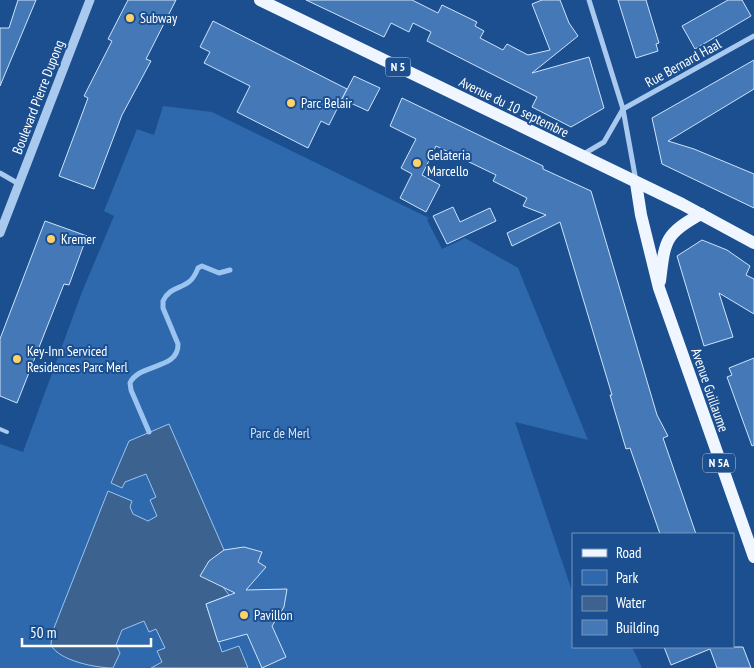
<svg xmlns="http://www.w3.org/2000/svg" width="754" height="668" viewBox="0 0 754 668" font-family="'PT Sans Narrow',sans-serif">
<style>
.green{fill:#2e69ad}
.water{fill:#3c6290;stroke:#9cc4f0}
.lines{fill:none;stroke-linecap:round;stroke-linejoin:round}
.stream{stroke:#9cc4f0;stroke-width:5}
.building{fill:#4478b7;stroke:#cfe3fa}
.service{stroke:#a9c9ee;stroke-width:4}
.minor{stroke:#a9c9ee;stroke-width:5}
.tertiary{stroke:#a9c9ee;stroke-width:9}
.primary{stroke:#f0f6ff;stroke-width:12}
.poi-dot{fill:#ffd166;stroke:#1b4f8f;stroke-width:2}
.labels{text-anchor:middle;stroke-width:4;stroke-linejoin:round;paint-order:stroke}
.shield{fill:#1b4f8f;stroke:#bbcadd;stroke-width:1}
.shield-label{font-size:12px;font-weight:bold;fill:#fff}
.poi-label{font-size:14px;fill:#fff;stroke:#1b4f8f;text-anchor:start}
.street-label{font-size:14px;fill:#fff;stroke:#1b4f8f}
.park-label{font-size:14px;fill:#cfe3fa;stroke:#1b4f8f}
</style>
<rect width="100%" height="100%" fill="#1b4f8f"/>
<!-- green -->
<polygon class="green" points="163,106 212,112 429,218 427,220 442,249 465,238 518,268 588,440 515,422 573,594 573,647 632,647 642,668 0,668 0,444 23,452 82,292 114,216 104,211 137,129 154,135"/>
<!-- water -->
<path class="water" d="M169,424L224,550L223,587L229,595L206,604L222,652L239,646L248,668H151L162,662L157,651L165,648L156,629L149,632L144,621L122,630L116,645L120,653L113,668C97,668 59,661 51,645L52,633L108,491L132,501L130,507L133,514L148,521L157,516L150,500L156,497L146,474L125,482L122,488L111,483L129,441Z"/>
<g class="lines">
<!-- stream -->
<path class="stream" d="M149,432L131,390L130,383C139,363 179,370 178,344L163,308V301C172,282 189,293 198,268L202,266L219,273L230,270"/>
</g>
<!-- building -->
<g class="building">
<polygon points="18,0 36,0 0,86 0,28 9,28"/>
<polygon points="128,0 176,0 146,59 151,61 122,115 94,189 59,176 88,98 84,96 112,41 108,39"/>
<polygon points="306,0 412,0 438,13 442,5 477,22 475,26 484,31 480,38 503,50 507,44 528,55 550,50 532,4 542,0 560,0 569,23 578,36 532,73 589,57 604,108 571,127 532,107 537,97 427,41 431,32 413,23 409,32 391,23 384,37"/>
<polygon points="618,0 646,0 659,43 656,44 658,51 636,58"/>
<polygon points="728,0 742,0 751,16 695,49 682,26"/>
<polygon points="213,21 347,89 329,125 321,121 308,148 237,112 250,86 204,63 210,52 200,47"/>
<polygon points="754,60 754,89 668,141 694,149 754,174 754,208 662,164 652,118"/>
<polygon points="354,76 380,88 368,111 342,99"/>
<polygon points="402,98 543,166 543,169 591,191 657,415 668,436 663,438 696,534 660,534 630,448 626,449 610,395 612,395 560,222 512,246 507,233 546,215 523,206 527,198 493,181 496,175 436,146 422,175 440,185 426,212 400,198 412,174 401,168 416,139 390,126"/>
<polygon points="453,207 460,222 490,208 496,221 447,244 433,216"/>
<polygon points="45,221 87,236 69,285 64,284 17,403 0,396 0,339"/>
<polygon points="702,240 727,250 750,266 746,275 754,279 754,314 719,293 733,337 704,346 677,256"/>
<polygon points="754,358 754,445 752,446 727,377 732,375 729,368"/>
<polygon points="244,547 262,552 258,562 266,567 246,590 287,589 284,607 272,626 286,657 262,668 247,634 218,642 206,604 235,593 200,576 209,561 224,550"/>
<polygon points="664,647 743,647 751,668 717,668 710,649 671,665"/>
</g>
<g class="lines">
<!-- service -->
<polyline class="service" points="0,429 7,432"/>
<!-- minor -->
<g class="minor">
<polyline points="589,0 623,109 636,181"/>
<polyline points="623,109 754,36"/>
<polyline points="582,155 604,142 623,109"/>
<polyline points="0,173 19,184"/>
</g>
<!-- tertiary -->
<polyline class="tertiary" points="0,233 90,0"/>
<!-- primary -->
<g class="primary">
<polyline points="260,0 682,204 754,243"/>
<polyline points="636,183 641,215 659,288 754,557"/>
<path d="M660,281C665,241 664,234 701,214"/>
</g>
</g>
<!-- markers -->
<g class="poi-dot">
<circle cx="130" cy="18" r="5"/>
<circle cx="291" cy="103" r="5"/>
<circle cx="417" cy="163" r="5"/>
<circle cx="51" cy="239" r="5"/>
<circle cx="17" cy="359" r="5"/>
<circle cx="244" cy="615" r="5"/>
</g>
<g class="labels">
<!-- shield labels -->
<g class="shield">
<rect x="385.5" y="57.5" width="25" height="19" rx="4"/>
<rect x="703" y="453.5" width="32" height="19" rx="4"/>
</g>
<g class="shield-label">
<text x="398" y="71">N 5</text>
<text x="719" y="467">N 5A</text>
</g>
<!-- poi labels -->
<g class="poi-label">
<text x="140" y="23">Subway</text>
<text x="301" y="108">Parc Belair</text>
<text x="427" y="160">Gelateria<tspan x="427" dy="16">Marcello</tspan></text>
<text x="61" y="244">Kremer</text>
<text x="27" y="356">Key-Inn Serviced<tspan x="27" dy="16">Residences Parc Merl</tspan></text>
<text x="254" y="620">Pavillon</text>
</g>
<!-- street labels -->
<g class="street-label">
<text transform="translate(683 63) rotate(-29)" y="5">Rue Bernard Haal</text>
<text transform="translate(38 97) rotate(-69)" y="5">Boulevard Pierre Dupong</text>
<text transform="translate(514 107) rotate(26)" y="5">Avenue du 10 septembre</text>
<text transform="translate(710 390) rotate(71)" y="5">Avenue Guillaume</text>
</g>
<!-- park labels -->
<g class="park-label">
<text x="280" y="438">Parc de Merl</text>
</g>
</g>
<!-- legend -->
<rect x="572" y="533" width="162" height="115" fill="#1b4f8f" stroke="#7695bc"/>
<rect x="582" y="549" width="25" height="8" fill="#f0f6ff" stroke="#7695bc"/>
<text x="616" y="558" font-size="15" fill="#ffffff">Road</text>
<rect x="582" y="570" width="25" height="15" fill="#2e69ad" stroke="#7695bc"/>
<text x="616" y="583" font-size="15" fill="#ffffff">Park</text>
<rect x="582" y="596" width="25" height="15" fill="#3c6290" stroke="#7695bc"/>
<text x="616" y="608" font-size="15" fill="#ffffff">Water</text>
<rect x="582" y="620" width="25" height="15" fill="#4478b7" stroke="#7695bc"/>
<text x="616" y="633" font-size="15" fill="#ffffff">Building</text>
<!-- scale -->
<path d="M22 638v8h129v-8" fill="none" stroke="#ffffff" stroke-width="2.5"/>
<text x="30" y="638" font-size="15" fill="#ffffff" stroke="#1b4f8f" stroke-width="4" paint-order="stroke">50 m</text>
</svg>
